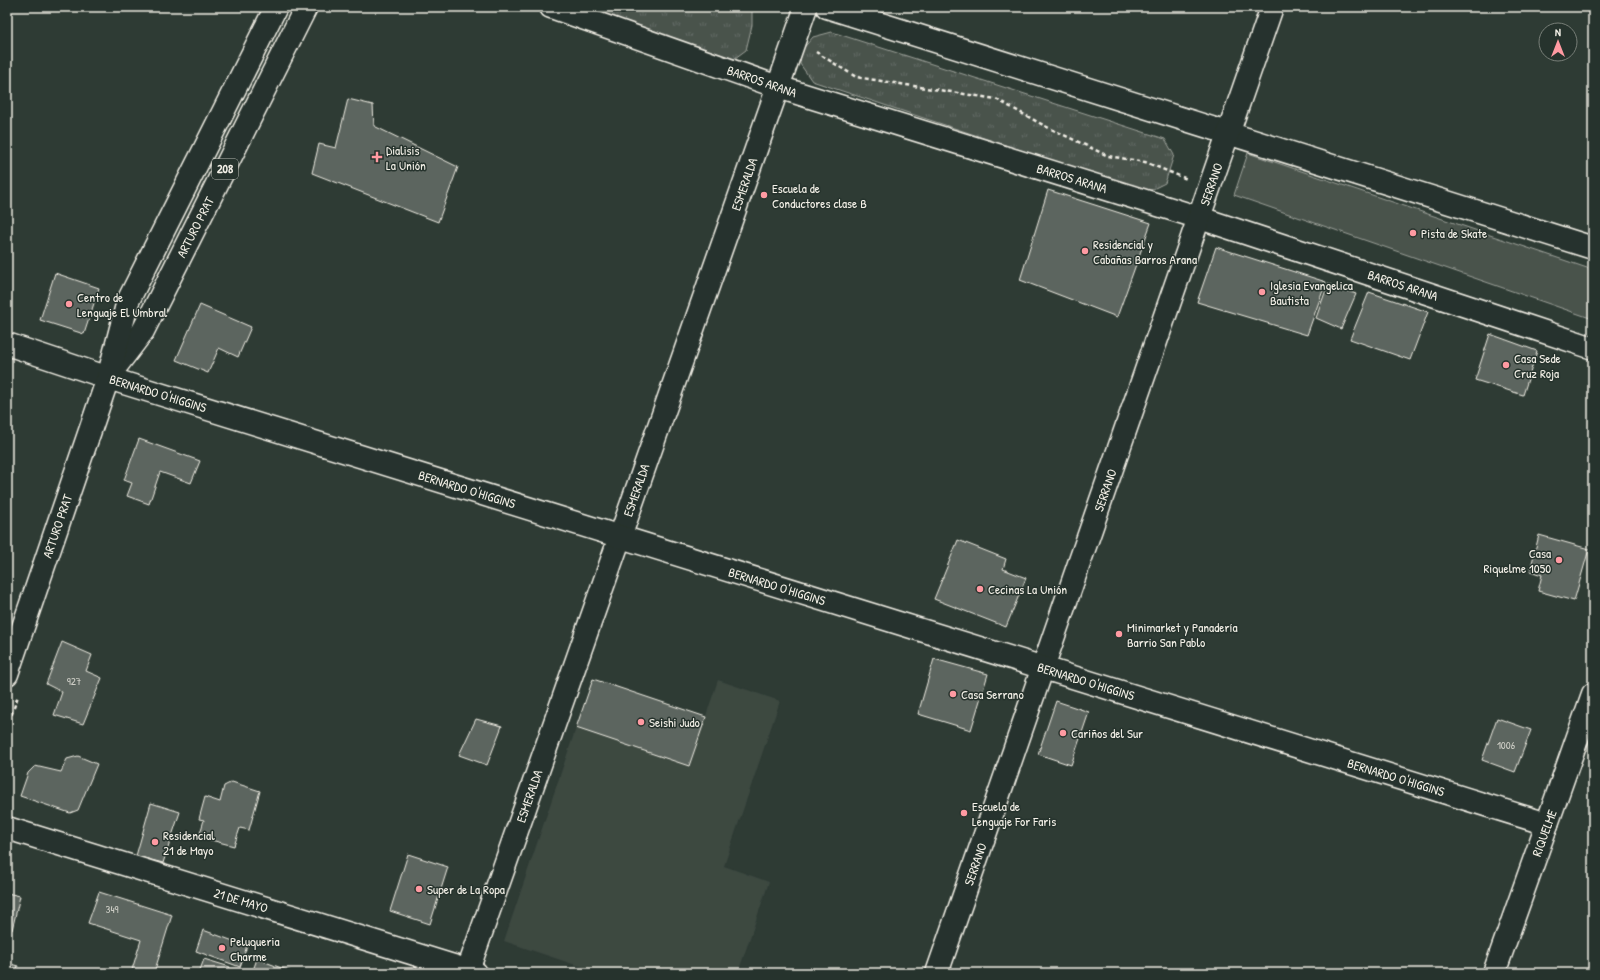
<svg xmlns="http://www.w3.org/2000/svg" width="1600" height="980" viewBox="0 0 1600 980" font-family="'Patrick Hand',sans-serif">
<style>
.built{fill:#3c4841}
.park{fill:url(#park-tufts);stroke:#9ea29a}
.garden{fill:#48524c;stroke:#9ea29a}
.building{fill:#5c655e;stroke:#f4f1e8}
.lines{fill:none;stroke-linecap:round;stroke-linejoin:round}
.minor-casing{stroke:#f4f1e8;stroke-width:25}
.major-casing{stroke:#f4f1e8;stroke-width:25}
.path{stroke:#f4f1e8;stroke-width:2.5;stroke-dasharray:4 3;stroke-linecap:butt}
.minor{stroke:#26332d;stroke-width:22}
.major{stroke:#26332d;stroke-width:22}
.poi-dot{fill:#ff9aa2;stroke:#26332d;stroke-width:1.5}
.labels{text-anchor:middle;stroke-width:3;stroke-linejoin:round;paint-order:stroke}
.number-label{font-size:11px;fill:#cecec6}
.shield{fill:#26332d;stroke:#b6b8b0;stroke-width:1}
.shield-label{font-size:12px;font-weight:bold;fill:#f4f1e8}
.street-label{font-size:13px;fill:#f4f1e8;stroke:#26332d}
.poi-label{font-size:13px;fill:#f4f1e8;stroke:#26332d;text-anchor:start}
</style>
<defs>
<pattern id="park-tufts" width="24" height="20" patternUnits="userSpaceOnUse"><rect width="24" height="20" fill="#48524c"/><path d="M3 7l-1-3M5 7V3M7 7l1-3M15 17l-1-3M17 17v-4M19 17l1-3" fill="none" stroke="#636b66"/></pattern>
</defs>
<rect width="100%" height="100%" fill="#2e3b34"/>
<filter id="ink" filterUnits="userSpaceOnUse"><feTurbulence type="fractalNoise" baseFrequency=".025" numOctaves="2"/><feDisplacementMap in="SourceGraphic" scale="8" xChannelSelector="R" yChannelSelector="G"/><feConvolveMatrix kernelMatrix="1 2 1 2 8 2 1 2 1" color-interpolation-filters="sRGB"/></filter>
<g filter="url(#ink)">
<!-- built -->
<polygon class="built" points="718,680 780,701 724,866 769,882 738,973 600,973 504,941 576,728 689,766"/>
<!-- park -->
<g class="park">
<polygon points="572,7 748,7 752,8 752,25 746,50 731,61"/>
<polygon points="832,32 1165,139 1174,155 1165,183 1147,192 812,81 800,64 801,51 813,37"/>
</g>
<!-- garden -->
<polygon class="garden" points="1248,153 1593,270 1593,319 1234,195"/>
<!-- building -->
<g class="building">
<polygon points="348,99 373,105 374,126 458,167 438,222 312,173 319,144 336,148"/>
<polygon points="1048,190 1151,223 1117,317 1020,280"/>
<polygon points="1216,247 1326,282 1307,335 1197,302"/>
<polygon points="55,273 99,288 84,334 40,320"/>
<polygon points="1328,284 1356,294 1341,329 1316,318"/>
<polygon points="1369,292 1428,312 1410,360 1350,339"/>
<polygon points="200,305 251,327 238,357 219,348 208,373 176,360"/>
<polygon points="1490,334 1537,351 1523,395 1475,380"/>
<polygon points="139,439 200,461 191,483 160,472 149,504 127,496 132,483 124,480"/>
<polygon points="1539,535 1589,549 1574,601 1538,591 1542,575 1530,571"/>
<polygon points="958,540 1006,559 1003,569 1026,578 1006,627 934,599"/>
<polygon points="62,642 92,655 86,671 102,678 83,724 54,715 62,692 46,684"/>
<polygon points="934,659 988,674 971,730 918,714"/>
<polygon points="593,679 706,717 689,766 576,728"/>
<polygon points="1056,701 1089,712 1071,765 1038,754"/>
<polygon points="1497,718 1531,730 1515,772 1482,760"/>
<polygon points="476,719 502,726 487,765 459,755"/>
<polygon points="78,756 97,764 78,810 70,813 20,796 28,773 35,766 61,772 67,759"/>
<polygon points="232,782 260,791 249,830 240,828 234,846 199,837 204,820 199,819 205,797 220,802 224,786"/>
<polygon points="151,803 180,812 163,863 136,856"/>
<polygon points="408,854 448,867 430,924 390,911"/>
<polygon points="99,892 172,915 154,973 131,973 141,940 88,923"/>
<polygon points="7,893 20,896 12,930 7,929"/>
<polygon points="203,930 247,946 240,967 196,951"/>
<polygon points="204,959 230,967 228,973 199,973"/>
<polygon points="257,959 295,973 252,973"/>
<polygon points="7,963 18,966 16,973 7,973"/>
</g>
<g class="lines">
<!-- minor casing -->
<g class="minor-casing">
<g id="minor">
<polyline points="551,7 778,87 1200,218 1593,348"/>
<polyline points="827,7 1593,248"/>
<polyline points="1547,824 1593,694"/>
<polyline points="467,973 806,7"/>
<polyline points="937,973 1272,7"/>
</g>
</g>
<!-- major casing -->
<g class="major-casing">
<g id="major">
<polyline points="7,344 124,383 1547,824 1494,973"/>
<polyline points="114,369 143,331 306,7"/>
<polyline points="7,674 108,378 128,301 276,7"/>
<polyline points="7,828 476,973"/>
</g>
</g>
<!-- path -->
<g class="path">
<polyline points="816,52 856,77 996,99 1043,125 1108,156 1145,162 1187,179"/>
<polyline points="7,728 18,696"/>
</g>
<!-- minor -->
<use href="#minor" class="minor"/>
<!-- major -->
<use href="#major" class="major"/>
</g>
</g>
<!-- markers -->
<g class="poi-dot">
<path d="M375 151h4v4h4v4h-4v4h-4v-4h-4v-4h4z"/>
<circle cx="764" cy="195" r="4"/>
<circle cx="1413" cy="233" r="4"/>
<circle cx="1085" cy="251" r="4"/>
<circle cx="1262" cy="292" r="4"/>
<circle cx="69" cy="304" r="4"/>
<circle cx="1506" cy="365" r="4"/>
<circle cx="1559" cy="560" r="4"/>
<circle cx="980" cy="589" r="4"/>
<circle cx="1119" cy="634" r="4"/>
<circle cx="953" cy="694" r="4"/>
<circle cx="641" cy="722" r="4"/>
<circle cx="1063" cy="733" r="4"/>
<circle cx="964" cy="813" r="4"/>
<circle cx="155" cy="842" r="4"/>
<circle cx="419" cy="889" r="4"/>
<circle cx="222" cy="948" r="4"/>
</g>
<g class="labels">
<!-- number labels -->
<g class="number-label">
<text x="74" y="685">927</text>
<text x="1506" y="749">1006</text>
<text x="112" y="913">349</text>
</g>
<!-- shield labels -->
<rect class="shield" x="212" y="159" width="26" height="20" rx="3"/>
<g class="shield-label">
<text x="225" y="173">208</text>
</g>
<!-- street labels -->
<g class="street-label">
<text transform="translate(762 81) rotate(19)" y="5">BARROS ARANA</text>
<text transform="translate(1072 178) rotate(17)" y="5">BARROS ARANA</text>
<text transform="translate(744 184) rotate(-71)" y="5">ESMERALDA</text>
<text transform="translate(1211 184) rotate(-71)" y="5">SERRANO</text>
<text transform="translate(195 227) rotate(-63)" y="5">ARTURO PRAT</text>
<text transform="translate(1403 285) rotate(18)" y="5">BARROS ARANA</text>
<text transform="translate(158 393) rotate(17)" y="5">BERNARDO O'HIGGINS</text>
<text transform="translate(467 489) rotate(17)" y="5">BERNARDO O'HIGGINS</text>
<text transform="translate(636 490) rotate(-71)" y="5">ESMERALDA</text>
<text transform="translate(1105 490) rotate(-71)" y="5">SERRANO</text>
<text transform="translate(57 526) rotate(-71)" y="5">ARTURO PRAT</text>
<text transform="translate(777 586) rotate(17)" y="5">BERNARDO O'HIGGINS</text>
<text transform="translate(1086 681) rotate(17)" y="5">BERNARDO O'HIGGINS</text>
<text transform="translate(1396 777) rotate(17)" y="5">BERNARDO O'HIGGINS</text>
<text transform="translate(529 796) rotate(-71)" y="5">ESMERALDA</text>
<text transform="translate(1544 833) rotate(-70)" y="5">RIQUELME</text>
<text transform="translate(975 864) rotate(-71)" y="5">SERRANO</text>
<text transform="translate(241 900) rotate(17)" y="5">21 DE MAYO</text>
</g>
<!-- poi labels -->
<g class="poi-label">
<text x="386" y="155">Dialisis<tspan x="386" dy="15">La Unión</tspan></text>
<text x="772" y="193">Escuela de<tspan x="772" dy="15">Conductores clase B</tspan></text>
<text x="1421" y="238">Pista de Skate</text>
<text x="1093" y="249">Residencial y<tspan x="1093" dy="15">Cabañas Barros Arana</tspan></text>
<text x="1270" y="290">Iglesia Evangelica<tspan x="1270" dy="15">Bautista</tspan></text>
<text x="77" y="302">Centro de<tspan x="77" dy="15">Lenguaje El Umbral</tspan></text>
<text x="1514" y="363">Casa Sede<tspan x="1514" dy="15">Cruz Roja</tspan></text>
<text x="1551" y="558" text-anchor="end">Casa<tspan x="1551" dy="15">Riquelme 1050</tspan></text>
<text x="988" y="594">Cecinas La Unión</text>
<text x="1127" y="632">Minimarket y Panadería<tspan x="1127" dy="15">Barrio San Pablo</tspan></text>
<text x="961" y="699">Casa Serrano</text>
<text x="649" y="727">Seishi Judo</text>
<text x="1071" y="738">Cariños del Sur</text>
<text x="972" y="811">Escuela de<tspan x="972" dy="15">Lenguaje For Faris</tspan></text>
<text x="163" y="840">Residencial<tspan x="163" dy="15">21 de Mayo</tspan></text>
<text x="427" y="894">Super de La Ropa</text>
<text x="230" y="946">Peluqueria<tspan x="230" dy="15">Charme</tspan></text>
</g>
</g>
<!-- margin -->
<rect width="1600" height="980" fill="none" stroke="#26332d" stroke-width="24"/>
<rect x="12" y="12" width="1576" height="956" fill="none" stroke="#f4f1e8" stroke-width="1.5" filter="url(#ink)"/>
<!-- north arrow -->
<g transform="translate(1558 42)"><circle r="19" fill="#26332d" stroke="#787f78"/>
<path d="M0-3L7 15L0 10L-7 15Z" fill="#ff9aa2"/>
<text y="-6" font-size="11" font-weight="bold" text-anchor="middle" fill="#f4f1e8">N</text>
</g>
</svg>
